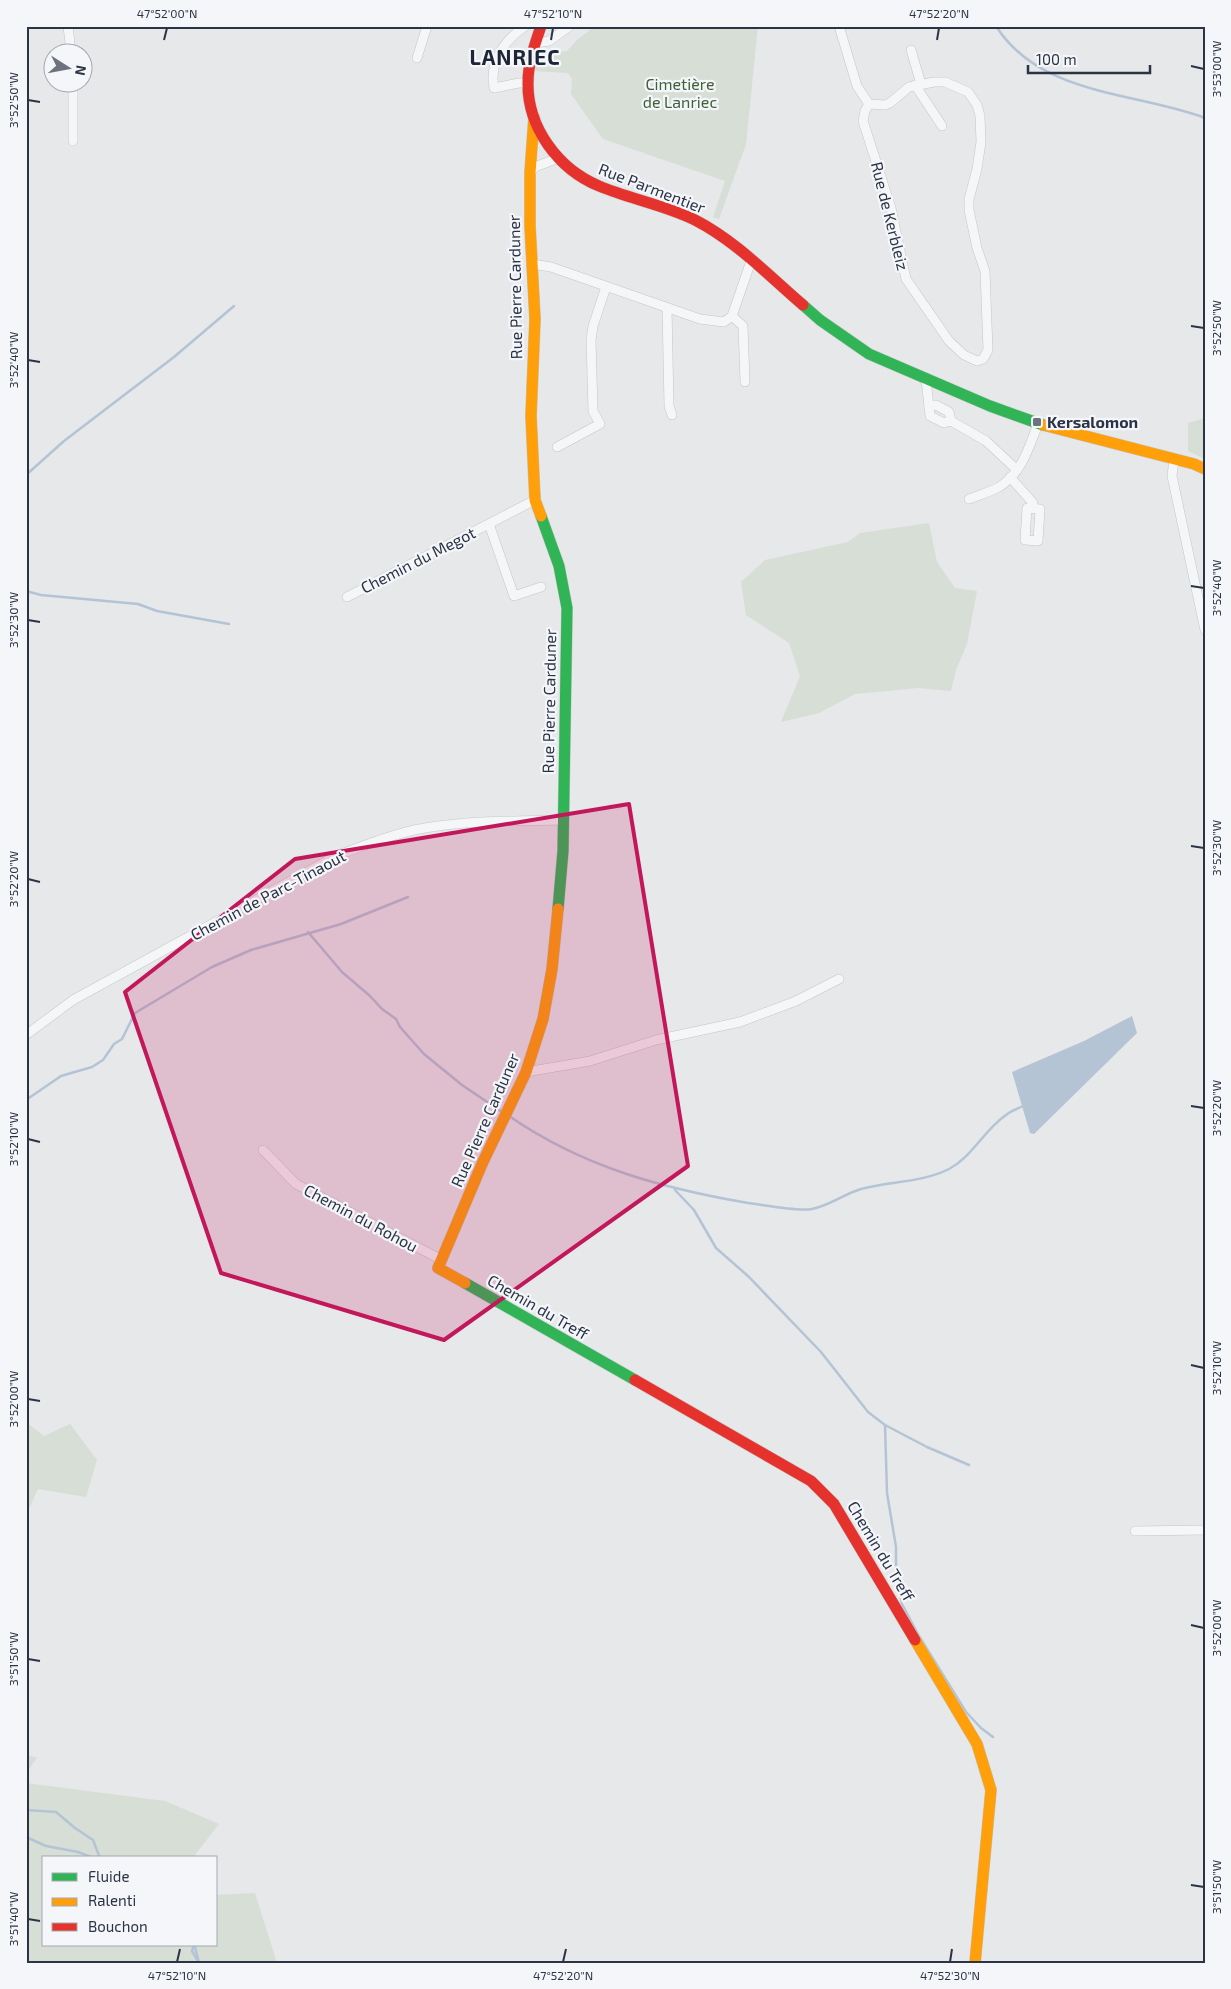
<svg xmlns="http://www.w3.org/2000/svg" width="1231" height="1989" viewBox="0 0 1231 1989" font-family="'Exo 2',sans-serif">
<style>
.green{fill:#d6ded6}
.water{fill:#b4c4d5}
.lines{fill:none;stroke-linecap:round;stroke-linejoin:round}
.stream{stroke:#b4c4d5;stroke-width:2.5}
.street-casing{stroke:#c4c6c8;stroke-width:10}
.fast-casing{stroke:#c4c6c8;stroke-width:12}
.slow-casing{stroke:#c4c6c8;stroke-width:12}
.jam-casing{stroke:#c4c6c8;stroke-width:12}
.street{stroke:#f5f6f7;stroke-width:9}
.fast{stroke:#30b455;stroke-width:11}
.slow{stroke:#ff9f0a;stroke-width:11}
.jam{stroke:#e5322d;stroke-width:11}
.marked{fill:#c2185b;fill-opacity:0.2;stroke:#c2185b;stroke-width:4;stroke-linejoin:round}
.ticks{fill:none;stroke:#2b3445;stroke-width:2}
.poi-dot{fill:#6c737f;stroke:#f4f6f9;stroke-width:2}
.labels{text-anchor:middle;stroke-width:4.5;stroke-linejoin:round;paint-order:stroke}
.park-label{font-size:16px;fill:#3f6138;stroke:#f4f6f9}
.street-label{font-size:16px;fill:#2b3445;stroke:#f4f6f9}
.poi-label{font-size:16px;font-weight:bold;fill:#2b3445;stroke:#f4f6f9;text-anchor:start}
.district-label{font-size:21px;font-weight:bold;letter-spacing:1px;fill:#1d2536;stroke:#f4f6f9}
.neatline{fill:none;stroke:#2b3445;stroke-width:2}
.ticks-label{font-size:12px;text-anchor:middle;fill:#2b3445}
</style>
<rect width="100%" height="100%" fill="#e6e8ea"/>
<!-- green -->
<g class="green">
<polygon points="595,26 758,26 746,144 719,219 713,217 725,181 603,139 571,94 572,79 568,73 533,71 534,64 545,61 558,52 567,51 577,40"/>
<polygon points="1205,418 1205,459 1188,451 1188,423"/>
<polygon points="929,523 937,562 955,588 977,591 967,644 956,670 951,691 918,688 855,694 819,713 781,722 800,676 789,643 746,615 741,582 765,560 848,542 860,533"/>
<polygon points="26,1422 44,1436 70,1424 97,1460 86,1497 38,1489 26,1515"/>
<polygon points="26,1754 37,1758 26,1773"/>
<polygon points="26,1783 165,1801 219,1824 195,1855 195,1858 44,1858 44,1945 216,1945 216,1895 255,1893 277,1963 26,1963"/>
</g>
<!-- water -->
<polygon class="water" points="1132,1016 1137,1033 1034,1134 1030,1133 1012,1072 1084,1041"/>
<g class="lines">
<!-- stream -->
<g class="stream">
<path d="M996,26C1040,96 1136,92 1205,118"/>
<polyline points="26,475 64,441 174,357 234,306"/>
<polyline points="26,591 41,595 138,604 157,611 229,624"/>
<polyline points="308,932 342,972 370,996 382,1009 396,1019 400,1027 424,1054 462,1085 502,1112"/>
<polyline points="26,1100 61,1076 92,1067 103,1060 114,1044 122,1039 135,1013 212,967 251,950 341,924 408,897"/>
<path d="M509,1116C583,1167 661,1188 748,1203C764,1205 798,1212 812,1209C829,1206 844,1194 861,1189C890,1181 921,1183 949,1169C973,1156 984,1130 1006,1115C1011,1111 1017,1109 1023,1106"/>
<polyline points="675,1190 694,1210 716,1248 748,1276 821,1352 868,1412 885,1425 927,1447 969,1465"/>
<polyline points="885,1425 887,1493 896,1547 896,1577 902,1604 919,1636 966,1712 981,1728 993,1737"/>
<polyline points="26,1810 56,1812 75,1828 93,1840 100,1858"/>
<polyline points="26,1837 46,1846 78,1852 94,1858"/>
<polyline points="194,1945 192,1951 199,1963"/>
<polyline points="195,1947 199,1963"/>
</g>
<!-- street casing -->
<g class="street-casing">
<g id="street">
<polyline points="68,26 71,52"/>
<path d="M525,26C504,41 489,62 494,88L519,83H528"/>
<polyline points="839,26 857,86 869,104 885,105 890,103 909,87 934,82 945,82 968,92 977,105 980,116 981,142 977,169 969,199 969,210 977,248 985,271 988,350 983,359 977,361 964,355 949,341 906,279 891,208 863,121 865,111 869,104"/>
<polyline points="536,43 549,41 570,26"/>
<polyline points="911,50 921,84"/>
<polyline points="417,58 427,26"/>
<polyline points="915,85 942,126"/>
<polyline points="73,141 73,82"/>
<polyline points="530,173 535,167 558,158"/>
<polyline points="532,264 551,267 700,319 724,322 732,316 751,261"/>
<polyline points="667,308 669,406 672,415"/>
<polyline points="732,316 743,326 745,382"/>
<polyline points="926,379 930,416 944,423 951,421 986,441 1017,470"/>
<polyline points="929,406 936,405 949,412 951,421"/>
<polyline points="557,447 600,424 593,411 591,340 593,326 606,287"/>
<polyline points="1174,459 1172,476 1205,630"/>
<polyline points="1010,477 1033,503 1033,508"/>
<path d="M969,499C979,495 990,492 999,487C1022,473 1029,447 1038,424"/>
<polygon points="1027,508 1040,509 1038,541 1025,540"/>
<polyline points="489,524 514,596 541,587"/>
<polyline points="347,597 535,500"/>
<path d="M26,1035L73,1000L338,855C366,845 395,833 425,828C471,820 518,821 563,820"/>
<polyline points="526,1072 590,1061 656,1040 740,1022 796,1001 839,979"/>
<polyline points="263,1150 296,1184 442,1260"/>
<polyline points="1135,1531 1205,1530"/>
</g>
</g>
<!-- fast casing -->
<g class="fast-casing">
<g id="fast">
<polyline points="803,305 820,320 869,354 990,406 1043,425"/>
<polyline points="541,516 559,566 567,608 563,851 558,909"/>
<polyline points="465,1283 635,1380"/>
</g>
</g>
<!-- slow casing -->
<g class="slow-casing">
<g id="slow">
<polyline points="534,117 530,173 530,226 535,319 531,416 535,500 541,516"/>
<polyline points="1043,425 1194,464 1205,469"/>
<polyline points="465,1283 438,1268 482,1164 526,1072 543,1019 552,969 558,909"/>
<polyline points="915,1640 977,1744 991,1790 975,1963"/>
</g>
</g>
<!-- jam casing -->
<g class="jam-casing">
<g id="jam">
<path d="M541,26C535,44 528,63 528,82C527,127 558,169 599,186C630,199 665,205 695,220C736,241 769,276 803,305"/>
<polyline points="635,1380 811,1481 834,1504 915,1640"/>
</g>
</g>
<!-- street -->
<use href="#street" class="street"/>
<!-- fast -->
<use href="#fast" class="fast"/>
<!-- slow -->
<use href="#slow" class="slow"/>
<!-- jam -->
<use href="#jam" class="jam"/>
</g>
<!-- marked area -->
<path class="marked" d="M629,804L688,1166L444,1340L221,1273L125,992L295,859Z"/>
<!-- ticks -->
<path class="ticks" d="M164,40L167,28M551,40L553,28M937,40L939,28M1191,66L1204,69M28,100L40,102M1191,326L1204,328M28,360L40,362M1191,586L1204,588M28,620L40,622M1191,846L1204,848M28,879L40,882M1191,1106L1204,1108M28,1139L40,1142M1191,1365L1204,1368M28,1399L40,1401M1191,1625L1204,1628M28,1659L40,1661M1191,1885L1204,1887M28,1919L40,1921M177,1962L180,1949M563,1962L566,1949M950,1962L952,1949"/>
<!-- markers -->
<rect class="poi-dot" x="1032" y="417" width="10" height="10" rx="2.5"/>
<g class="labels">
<!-- park labels -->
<g class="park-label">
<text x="680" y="90">Cimetière<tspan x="680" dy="18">de Lanriec</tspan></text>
</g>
<!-- street labels -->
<g class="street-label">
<text transform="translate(652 188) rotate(21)" y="6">Rue Parmentier</text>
<text transform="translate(890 216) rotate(76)" y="6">Rue de Kerbleiz</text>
<text transform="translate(515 287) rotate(-91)" y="6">Rue Pierre Carduner</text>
<text transform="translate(418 560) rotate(-27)" y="6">Chemin du Megot</text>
<text transform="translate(549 701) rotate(-89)" y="6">Rue Pierre Carduner</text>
<text transform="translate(268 895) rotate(-28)" y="6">Chemin de Parc-Tinaout</text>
<text transform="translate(485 1120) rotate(-66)" y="6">Rue Pierre Carduner</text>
<text transform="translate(361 1218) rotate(28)" y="6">Chemin du Rohou</text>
<text transform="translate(538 1307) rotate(30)" y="6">Chemin du Treff</text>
<text transform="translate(881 1551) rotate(59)" y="6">Chemin du Treff</text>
</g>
<!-- poi labels -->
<g class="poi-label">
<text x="1047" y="428">Kersalomon</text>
</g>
<!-- district labels -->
<g class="district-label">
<text x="515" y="65">LANRIEC</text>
</g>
</g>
<!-- border -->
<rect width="1231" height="1989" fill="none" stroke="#f4f6f9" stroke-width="55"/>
<!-- legend -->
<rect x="42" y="1856" width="175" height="90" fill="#f4f6f9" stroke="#a4a8b1"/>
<rect x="52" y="1873" width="25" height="8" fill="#30b455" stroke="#a4a8b1"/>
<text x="88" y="1882" font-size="15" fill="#2b3445">Fluide</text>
<rect x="52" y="1898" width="25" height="8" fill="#ff9f0a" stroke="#a4a8b1"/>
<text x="88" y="1906" font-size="15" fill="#2b3445">Ralenti</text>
<rect x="52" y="1923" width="25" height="8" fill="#e5322d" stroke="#a4a8b1"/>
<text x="88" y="1932" font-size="15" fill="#2b3445">Bouchon</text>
<!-- north arrow -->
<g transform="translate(68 68) rotate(101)"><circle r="24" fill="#f4f6f9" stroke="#a4a8b1"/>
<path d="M0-4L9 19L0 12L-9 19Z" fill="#6c737f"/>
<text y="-8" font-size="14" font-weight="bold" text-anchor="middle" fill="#2b3445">N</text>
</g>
<!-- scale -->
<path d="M1028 65v8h122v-8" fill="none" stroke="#2b3445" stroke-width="2.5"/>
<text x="1036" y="65" font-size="15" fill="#2b3445" stroke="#f4f6f9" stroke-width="4" paint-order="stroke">100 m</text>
<rect x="28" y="28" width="1176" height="1934" class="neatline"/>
<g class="ticks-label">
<text x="167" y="18">47°52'00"N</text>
<text x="553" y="18">47°52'10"N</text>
<text x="939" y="18">47°52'20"N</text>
<text transform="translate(1217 69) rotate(-90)" y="4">3°53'00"W</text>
<text transform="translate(14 100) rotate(-90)" y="4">3°52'50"W</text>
<text transform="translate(1217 328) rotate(-90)" y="4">3°52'50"W</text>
<text transform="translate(14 360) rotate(-90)" y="4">3°52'40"W</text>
<text transform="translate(1217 588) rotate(-90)" y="4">3°52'40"W</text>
<text transform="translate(14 620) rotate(-90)" y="4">3°52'30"W</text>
<text transform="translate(1217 848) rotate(-90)" y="4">3°52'30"W</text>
<text transform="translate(14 879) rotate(-90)" y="4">3°52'20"W</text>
<text transform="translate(1217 1108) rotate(-90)" y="4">3°52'20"W</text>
<text transform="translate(14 1139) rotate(-90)" y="4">3°52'10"W</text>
<text transform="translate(1217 1368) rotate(-90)" y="4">3°52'10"W</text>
<text transform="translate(14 1399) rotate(-90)" y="4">3°52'00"W</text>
<text transform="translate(1217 1628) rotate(-90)" y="4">3°52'00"W</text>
<text transform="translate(14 1659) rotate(-90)" y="4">3°51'50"W</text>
<text transform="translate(1217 1887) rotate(-90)" y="4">3°51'50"W</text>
<text transform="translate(14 1919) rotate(-90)" y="4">3°51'40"W</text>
<text x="177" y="1980">47°52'10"N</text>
<text x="563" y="1980">47°52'20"N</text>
<text x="950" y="1980">47°52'30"N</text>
</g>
</svg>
